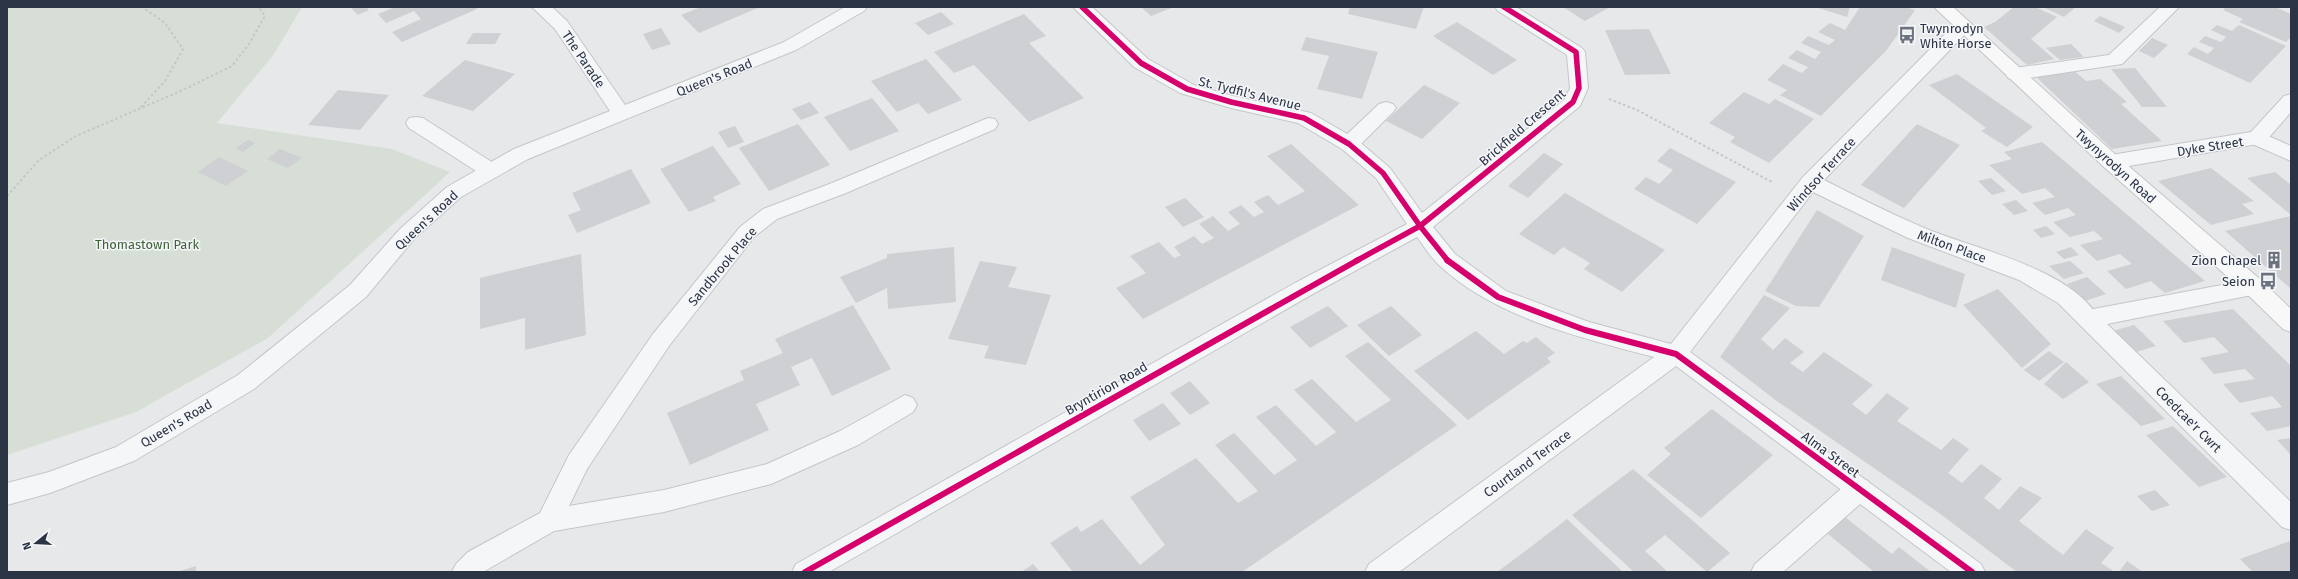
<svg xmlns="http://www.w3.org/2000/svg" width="2298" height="579" viewBox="0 0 2298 579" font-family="'Fira Sans',sans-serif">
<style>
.green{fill:#d6ded6}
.building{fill:#ced0d3}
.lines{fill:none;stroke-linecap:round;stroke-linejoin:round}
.lane-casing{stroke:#c4c6c8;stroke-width:2}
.street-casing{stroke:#c4c6c8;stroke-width:2}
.secondary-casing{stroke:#c4c6c8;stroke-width:2}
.path{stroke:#c5c6ca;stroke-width:2;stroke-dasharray:2.5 2.5;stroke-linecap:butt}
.lane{fill:#f5f6f7;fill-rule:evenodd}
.street{fill:#f5f6f7;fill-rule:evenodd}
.secondary{fill:#f8f8f8;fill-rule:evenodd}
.cycleway-far1-casing{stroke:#f4f6f9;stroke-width:8}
.cycleway-casing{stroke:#f4f6f9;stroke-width:9}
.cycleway-far1{stroke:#d6006c;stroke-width:5.5}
.cycleway{stroke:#d6006c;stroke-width:6}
.labels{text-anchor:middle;stroke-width:3;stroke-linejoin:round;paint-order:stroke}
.poi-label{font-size:13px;fill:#2b3445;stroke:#f4f6f9;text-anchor:end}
.street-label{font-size:13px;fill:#2b3445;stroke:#f4f6f9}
.park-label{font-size:13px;fill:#3f6138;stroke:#f4f6f9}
</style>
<rect width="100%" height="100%" fill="#e6e8ea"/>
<!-- green -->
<polygon class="green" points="7,7 302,7 274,54 217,123 392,149 450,172 268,338 136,412 7,455"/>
<!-- building -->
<g class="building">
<polygon points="353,7 366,7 369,10 358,15 351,8"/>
<polygon points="395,7 475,7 477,9 402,42 392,32 421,19 414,11 386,23 378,14"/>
<polygon points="701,7 760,7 699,33 681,15"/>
<polygon points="1141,7 1174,7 1151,16"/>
<polygon points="1350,7 1424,7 1416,29 1348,14"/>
<polygon points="1563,7 1610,7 1585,21"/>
<polygon points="1815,7 1850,7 1847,17"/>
<polygon points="1860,7 1905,7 1915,10 1886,51 1821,116 1780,95 1787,90 1767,80 1783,64 1802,73 1808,67 1788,58 1797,50 1815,59 1821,52 1801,43 1808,36 1829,45 1835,40 1818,32 1830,23 1845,30"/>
<polygon points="2014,7 2035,7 2057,17 2031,39 2054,59 2027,65 1984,27 1995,22"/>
<polygon points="2043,7 2076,7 2064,17"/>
<polygon points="2226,7 2275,7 2291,14 2291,37 2286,42 2239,22 2243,19 2223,10"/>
<polygon points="941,12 954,24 928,35 915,23"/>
<polygon points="1024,14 1046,36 1029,43 1084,98 1029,122 974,65 954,73 934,52"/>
<polygon points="2100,16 2125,27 2119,33 2094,21"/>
<polygon points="1457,22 1517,60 1493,75 1433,36"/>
<polygon points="2217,25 2232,31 2239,25 2286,46 2250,83 2187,54 2194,47 2208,54 2214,48 2199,42 2205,36 2221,42 2226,37 2211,30"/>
<polygon points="661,28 671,44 652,50 643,34"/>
<polygon points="1649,29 1671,74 1625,75 1605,30"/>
<polygon points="473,33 501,33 495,44 466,44"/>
<polygon points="1306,37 1378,52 1362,99 1317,89 1329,56 1301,50"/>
<polygon points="2152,38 2168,45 2154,58 2139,51"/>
<polygon points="2071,44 2084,57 2060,60 2046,48"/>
<polygon points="926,59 962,100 928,114 918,103 897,112 871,81"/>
<polygon points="465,60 515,74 473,111 422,96"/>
<polygon points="2071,68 2086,81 2100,79 2127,102 2121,104 2162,141 2112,149 2033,74"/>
<polygon points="2135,68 2167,107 2142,107 2111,69"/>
<polygon points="1957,74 2033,127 2007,147 1981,131 1986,128 1929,85"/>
<polygon points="1424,85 1460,103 1422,139 1386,121"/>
<polygon points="338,90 389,95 360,130 308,125"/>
<polygon points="1744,92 1769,104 1775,99 1814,119 1769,163 1730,142 1735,137 1709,123"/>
<polygon points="872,98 899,131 850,151 824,117"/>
<polygon points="810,102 819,113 801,120 792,109"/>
<polygon points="798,124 830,165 769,191 739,148"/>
<polygon points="1917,124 1960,145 1904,208 1861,185"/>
<polygon points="735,126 744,142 728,148 718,132"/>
<polygon points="248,140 255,143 243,152 236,148"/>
<polygon points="2042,142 2205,281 2165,293 2151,281 2126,289 2107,271 2132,264 2120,254 2097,261 2080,245 2103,239 2094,231 2070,237 2053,222 2076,215 2068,208 2045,215 2032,203 2055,197 2045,188 2022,194 1989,165 2012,159 2004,152"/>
<polygon points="1291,144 1359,205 1143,319 1116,288 1146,273 1130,256 1159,242 1174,258 1181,255 1174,247 1194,236 1202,244 1214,238 1199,224 1213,216 1228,231 1240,224 1228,212 1241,205 1254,217 1264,212 1254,202 1268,195 1278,205 1305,191 1267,156"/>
<polygon points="713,146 741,184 713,197 716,201 689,212 660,169"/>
<polygon points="1670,148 1736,182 1697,224 1634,189 1646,177 1659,184 1673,170 1657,161"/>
<polygon points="280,149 302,158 288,168 267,159"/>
<polygon points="1544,153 1563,164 1528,198 1508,186"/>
<polygon points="219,157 248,171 226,186 198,172"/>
<polygon points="2211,168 2254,201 2242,204 2254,214 2211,225 2158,181"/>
<polygon points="631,169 651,203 577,233 568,215 581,210 572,193"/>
<polygon points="2275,172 2291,185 2291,215 2247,178"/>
<polygon points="1991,178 2006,191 1992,195 1978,181"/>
<polygon points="1565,193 1612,220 1665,250 1622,292 1584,269 1590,263 1563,247 1554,255 1519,234"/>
<polygon points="1185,198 1204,217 1183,227 1165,207"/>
<polygon points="2016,200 2028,211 2014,215 2002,204"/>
<polygon points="1817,210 1864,236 1819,307 1796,306 1765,291"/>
<polygon points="2291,216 2291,289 2225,231"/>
<polygon points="2046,226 2055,234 2041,238 2033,230"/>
<polygon points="954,247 956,302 888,309 887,288 856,303 840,277 887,258 887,254"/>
<polygon points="1892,247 1965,274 1956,308 1881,280"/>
<polygon points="2071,247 2079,255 2064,259 2056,252"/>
<polygon points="581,254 586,335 525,350 525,318 480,329 480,278"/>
<polygon points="980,261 1017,267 1008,287 1051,295 1026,365 984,358 989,346 948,339"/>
<polygon points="2070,261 2084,273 2064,279 2049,266"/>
<polygon points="2087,277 2106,294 2085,301 2067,284"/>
<polygon points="1998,289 2051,344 2022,368 1963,305"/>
<polygon points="1764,295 1790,308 1761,339 1773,350 1785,338 1804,352 1790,363 1803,372 1824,352 1873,385 1852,404 1866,415 1887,393 1909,408 1897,421 1941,450 1953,438 1969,449 1948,473 1962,483 1981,464 2002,479 1984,498 1999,510 2020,486 2042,498 2019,521 2063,555 2086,529 2114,548 2101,563 2115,572 2017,572 1939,513 1774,399 1720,357"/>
<polygon points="853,305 891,369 832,396 812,358 791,367 800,385 756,404 769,430 690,465 667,413 744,380 740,371 783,353 775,339"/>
<polygon points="1328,306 1348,326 1310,348 1290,327"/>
<polygon points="1391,306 1422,335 1389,356 1357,325"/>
<polygon points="2233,309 2291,366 2291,426 2267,431 2250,413 2282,407 2272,396 2240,403 2223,384 2255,379 2245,369 2214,374 2200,358 2229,352 2214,337 2184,343 2163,321"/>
<polygon points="2134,325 2156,346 2136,352 2113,331"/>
<polygon points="1476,331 1504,354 1523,341 1527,343 1536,337 1555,353 1547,358 1551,362 1468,420 1414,371"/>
<polygon points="1368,342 1457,425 1242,572 1073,572 1050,543 1077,526 1081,532 1102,519 1140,565 1165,545 1130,497 1196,458 1238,503 1258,491 1215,445 1234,433 1274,475 1297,460 1256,417 1276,405 1316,446 1336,432 1294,390 1312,379 1356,422 1391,400 1345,356"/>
<polygon points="2049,351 2064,362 2039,381 2024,370"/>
<polygon points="2066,362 2089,382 2063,399 2044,384"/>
<polygon points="2121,376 2165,419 2141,426 2096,384"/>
<polygon points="1190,381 1210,403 1190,415 1170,393"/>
<polygon points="1163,403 1181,424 1149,441 1133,420"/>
<polygon points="1712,409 1773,455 1701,518 1647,475 1671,454 1664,448"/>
<polygon points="2173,426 2227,477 2199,487 2146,435"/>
<polygon points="2291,438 2291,455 2277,440"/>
<polygon points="1633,469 1730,553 1707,572 1665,535 1645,551 1668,572 1634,572 1572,515"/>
<polygon points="2155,490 2170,505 2152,511 2137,496"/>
<polygon points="1841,514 1892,554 1899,547 1931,572 1872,572 1873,571 1823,530"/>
<polygon points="1567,519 1623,572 1497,572 1532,546"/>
<polygon points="2290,541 2291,572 2253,572 2240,559"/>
<polygon points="2127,561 2143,572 2119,572"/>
<polygon points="1033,564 1040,572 1021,572"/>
<polygon points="196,566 196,572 177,572"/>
</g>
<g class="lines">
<!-- lane casing -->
<g class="lane-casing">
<g id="lane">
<polygon points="2160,7 2179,7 2122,64 2015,80 2008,78 2006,74 2008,70 2015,68 2109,55"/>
<polygon points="1386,102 1393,104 1396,108 1393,112 1356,149 1349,151 1342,149 1339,144 1342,139 1379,104"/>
<polygon points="416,117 423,118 498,166 501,171 498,176 491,178 484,176 409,128 406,123 409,118"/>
<polygon points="2257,131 2291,146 2291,161 2250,143 2247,138 2250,133"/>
<polygon points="2254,279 2262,281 2265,287 2262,293 2107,324 2291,502 2291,530 2282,527 2080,325 2077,319 2080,313 2088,310"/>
<polygon points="1859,478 1868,481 1872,489 1868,497 1783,572 1751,572 1755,564 1850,481"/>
</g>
</g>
<!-- street casing -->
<g class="street-casing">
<g id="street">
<polygon points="532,7 552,7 567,21 625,105 784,42 845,7 867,7 864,11 796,50 528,159 461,197 414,239 366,297 254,389 134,461 50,493 7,505 7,483 49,472 116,447 238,375 350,285 400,229 447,187 514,149 610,111 555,29"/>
<path d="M1073,7H1092L1148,59L1194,85L1233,96L1311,113L1356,139L1390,168L1422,213L1565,99L1570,88L1567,55L1498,11L1495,7H1516L1582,48L1585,52L1588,88L1580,106L1433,227L1455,254L1506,291L1589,322L1671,344L1803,177L1957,22L1963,20L1969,22L1972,26L1969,30L1824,180C1856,196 1889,213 1922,227C1973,249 2072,268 2099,319L2096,325L2088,328L2080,325L2058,303L2019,280L1908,238L1813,192L1690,352L1981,564L1985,572H1951L1676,366L1399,572H1365L1369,564L1654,357C1582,338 1496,318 1440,266C1431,258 1424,246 1417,237L1311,295L829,572H792L796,564L1295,283L1407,224L1376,178L1342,149L1298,123L1231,108L1180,93L1134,67Z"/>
<polygon points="2291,94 2291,112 2264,143 2111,169 2104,167 2101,162 2104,157 2111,155 2251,132 2284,96"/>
<polygon points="988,118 995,119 998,124 995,129 846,193 777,219 754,237 669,346 587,469 569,506 664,490 767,464 840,431 905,395 913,398 917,405 913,412 858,445 771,484 664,512 554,531 483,572 452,572 456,564 468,552 540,513 569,455 653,334 740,227 763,209 832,183"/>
</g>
</g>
<!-- secondary casing -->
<g class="secondary-casing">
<polygon id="secondary" points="1934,7 1953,7 2118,157 2262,281 2291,309 2291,332 2283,329 2246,293 2104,167"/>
</g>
<!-- path -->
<g class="path">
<polyline points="1609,99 1637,110 1772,182"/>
<polyline points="141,107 165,81 183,49 165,23 142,7"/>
<polyline points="7,196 39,160 76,136 183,90 232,66 249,44 265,16 259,7"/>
</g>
<!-- lane -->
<use href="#lane" class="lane"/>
<!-- street -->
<use href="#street" class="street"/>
<!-- secondary -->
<use href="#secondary" class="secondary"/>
<!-- cycleway-far1 casing -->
<g class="cycleway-far1-casing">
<g id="cycleway-far1">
<polyline points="1082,7 1141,63 1187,89 1231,102 1304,118 1349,144 1383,173 1420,226 1448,261"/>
<polyline points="1356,261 1420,226 1573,102 1579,88 1576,52 1504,7"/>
</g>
</g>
<!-- cycleway casing -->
<g class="cycleway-casing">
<g id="cycleway">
<polyline points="1447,260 1498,297 1585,330 1676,354 1972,572"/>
<polyline points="805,572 1358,260"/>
</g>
</g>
<!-- cycleway-far1 -->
<use href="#cycleway-far1" class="cycleway-far1"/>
<!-- cycleway -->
<use href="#cycleway" class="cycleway"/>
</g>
<!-- icons -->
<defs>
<g id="bus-bare" transform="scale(1.38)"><path d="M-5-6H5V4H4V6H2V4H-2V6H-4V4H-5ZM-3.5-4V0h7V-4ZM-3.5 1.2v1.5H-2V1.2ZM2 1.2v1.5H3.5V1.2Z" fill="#6c737f" stroke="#f4f6f9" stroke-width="2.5" paint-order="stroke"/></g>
<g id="building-bare" transform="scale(1.38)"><path d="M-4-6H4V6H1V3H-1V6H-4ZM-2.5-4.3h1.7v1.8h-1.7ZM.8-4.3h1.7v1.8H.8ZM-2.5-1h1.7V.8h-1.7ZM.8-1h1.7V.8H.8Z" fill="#6c737f" stroke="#f4f6f9" stroke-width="2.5" paint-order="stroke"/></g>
</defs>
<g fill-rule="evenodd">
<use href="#bus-bare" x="1907" y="35"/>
<use href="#building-bare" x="2274" y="260"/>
<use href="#bus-bare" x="2268" y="281"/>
</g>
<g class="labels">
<!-- poi labels -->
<g class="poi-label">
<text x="1920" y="33" text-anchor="start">Twynrodyn<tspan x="1920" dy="15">White Horse</tspan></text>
<text x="2261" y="265">Zion Chapel</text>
<text x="2255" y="286">Seion</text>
</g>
<!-- street labels -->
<g class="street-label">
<text transform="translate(584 59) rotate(56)" y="5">The Parade</text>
<text transform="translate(714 77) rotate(-22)" y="5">Queen's Road</text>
<text transform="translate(1250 93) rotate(14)" y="5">St. Tydfil's Avenue</text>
<text transform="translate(1522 127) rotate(-41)" y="5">Brickfield Crescent</text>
<text transform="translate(2210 146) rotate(-9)" y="5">Dyke Street</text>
<text transform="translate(2116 166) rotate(42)" y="5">Twynyrodyn Road</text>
<text transform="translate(1821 174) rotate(-48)" y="5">Windsor Terrace</text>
<text transform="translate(426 220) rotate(-43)" y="5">Queen's Road</text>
<text transform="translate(1952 246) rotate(20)" y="5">Milton Place</text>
<text transform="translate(722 266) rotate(-50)" y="5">Sandbrook Place</text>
<text transform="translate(1106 388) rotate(-30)" y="5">Bryntirion Road</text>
<text transform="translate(2189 419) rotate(45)" y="5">Coedcae'r Cwrt</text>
<text transform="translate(176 423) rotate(-31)" y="5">Queen's Road</text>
<text transform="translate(1831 454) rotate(36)" y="5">Alma Street</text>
<text transform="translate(1527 463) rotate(-36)" y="5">Courtland Terrace</text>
</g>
<!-- park labels -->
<g class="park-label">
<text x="147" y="249">Thomastown Park</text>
</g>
</g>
<!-- border -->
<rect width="2298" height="579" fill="none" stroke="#2b3445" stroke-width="16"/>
<!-- north arrow -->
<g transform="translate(36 543) rotate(252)" stroke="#f4f6f9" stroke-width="3" paint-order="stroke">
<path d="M0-3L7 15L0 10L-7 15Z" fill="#2b3445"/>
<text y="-6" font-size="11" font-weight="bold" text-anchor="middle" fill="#2b3445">N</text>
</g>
</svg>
